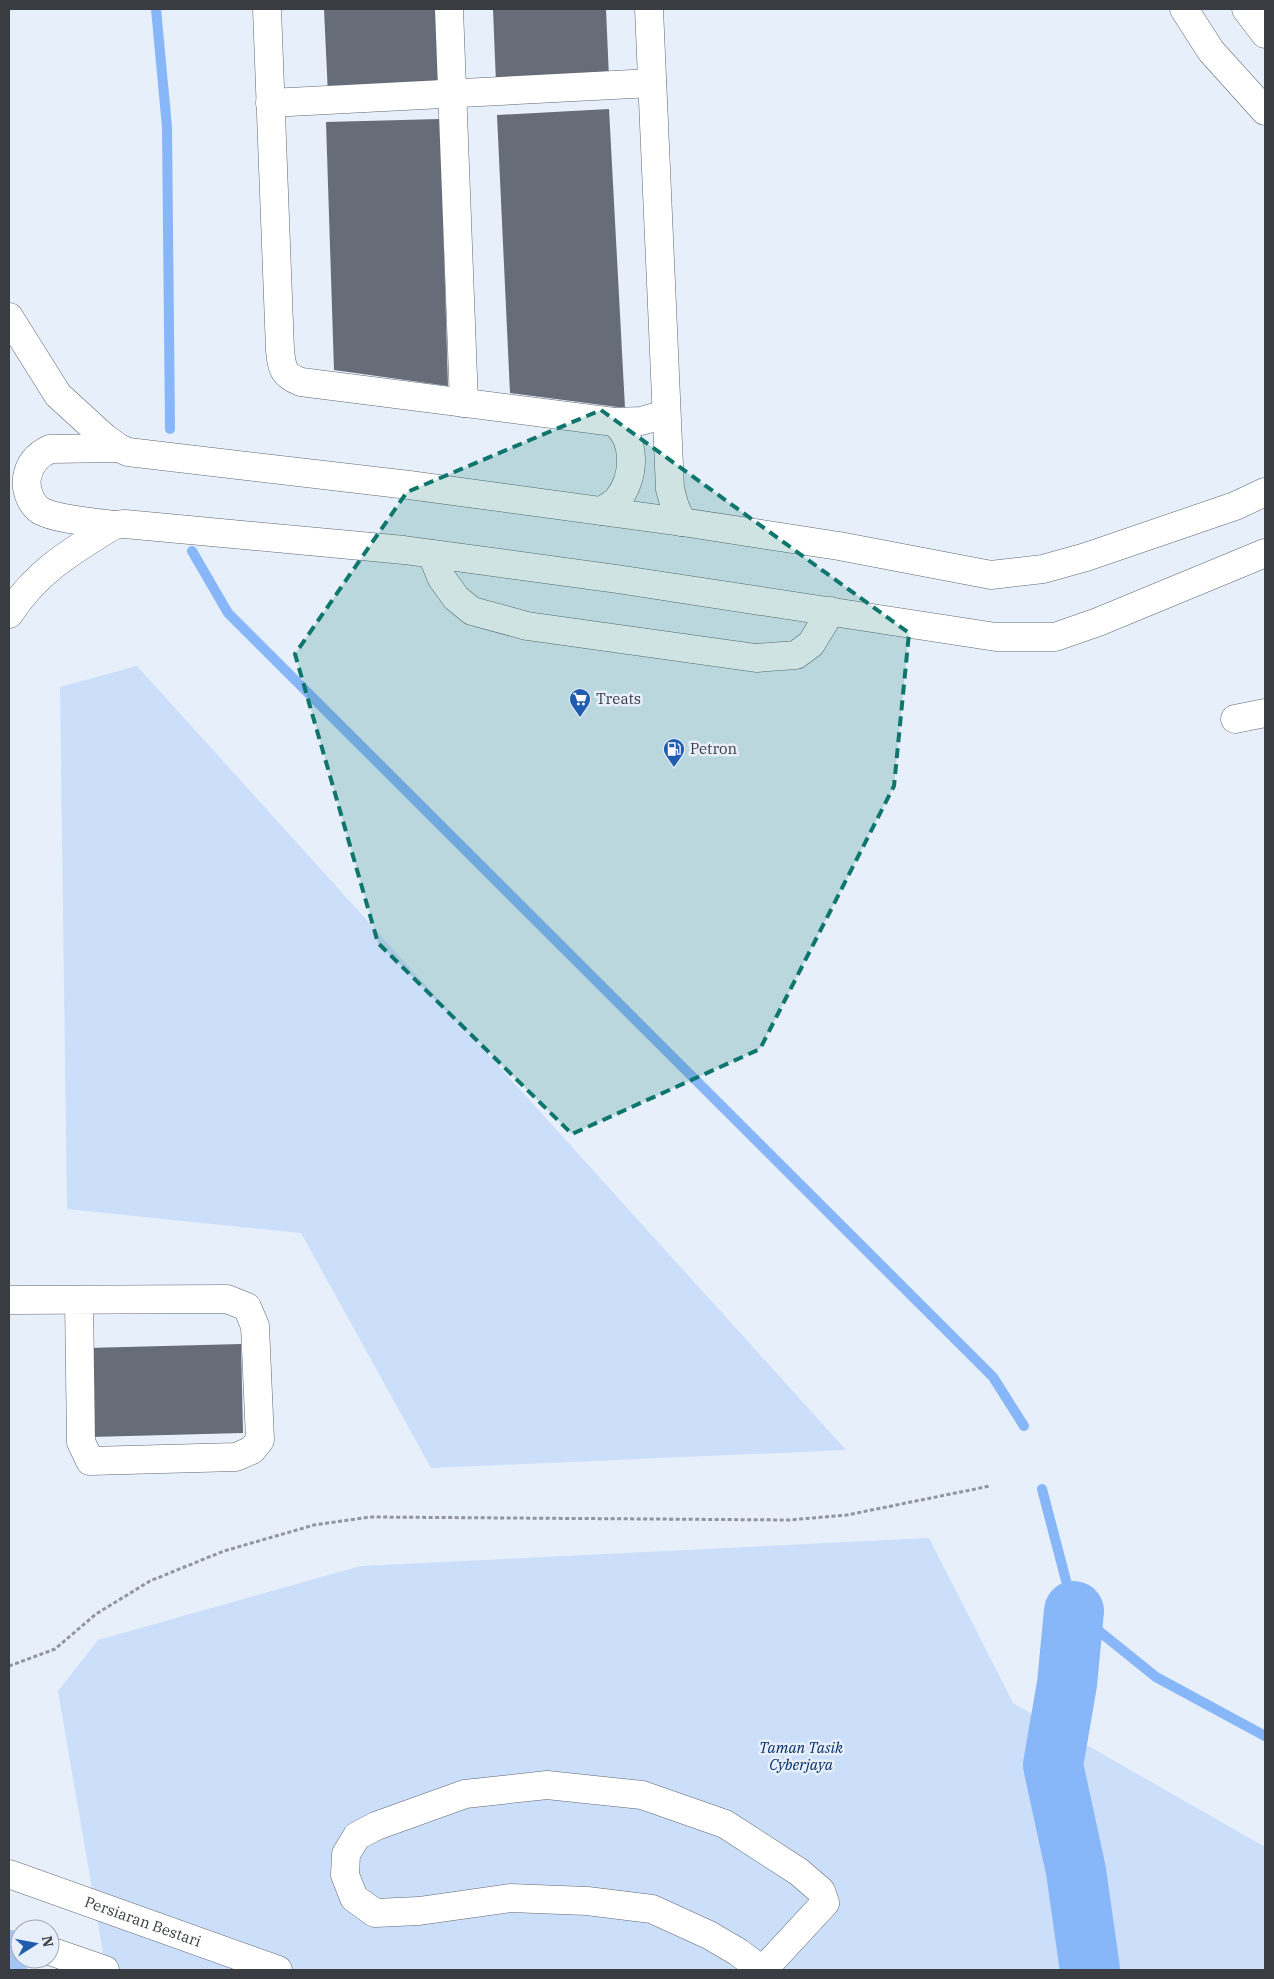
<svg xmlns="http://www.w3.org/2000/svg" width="1274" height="1979" viewBox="0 0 1274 1979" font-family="'IBM Plex Serif',serif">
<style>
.green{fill:#cbdefa}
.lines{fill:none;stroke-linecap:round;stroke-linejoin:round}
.stream{stroke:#87b6f9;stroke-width:10}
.river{stroke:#87b6f9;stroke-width:60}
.building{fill:#666d78}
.minor-casing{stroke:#606771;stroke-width:29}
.major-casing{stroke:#cfd0d1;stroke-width:29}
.path{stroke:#90959e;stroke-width:3;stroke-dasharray:4 2.5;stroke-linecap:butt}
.minor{stroke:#fff;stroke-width:28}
.major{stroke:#a3c6f8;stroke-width:28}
.marked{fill:#0f766e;fill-opacity:0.2;stroke:#0f766e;stroke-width:4;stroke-dasharray:10 6;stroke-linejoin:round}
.labels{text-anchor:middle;stroke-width:5;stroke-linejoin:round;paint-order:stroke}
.poi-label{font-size:15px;fill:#393c41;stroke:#e7effb;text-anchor:start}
.park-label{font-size:15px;font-style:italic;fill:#002c66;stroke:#e7effb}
.street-label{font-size:15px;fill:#393c41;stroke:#e7effb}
</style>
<rect width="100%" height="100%" fill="#e7effb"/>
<!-- green -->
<g class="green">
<polygon points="137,666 846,1450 431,1468 301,1233 67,1209 60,687"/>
<polygon points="929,1538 1013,1703 1265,1847 1265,1970 106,1970 58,1691 98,1640 361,1566"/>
</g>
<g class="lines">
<!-- stream -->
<g class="stream">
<polyline points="156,9 167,127 170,429"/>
<polyline points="192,551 228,613 993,1377 1024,1426"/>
<polyline points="1042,1489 1074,1611 1156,1677 1265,1736"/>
</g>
<!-- river -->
<polyline class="river" points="1074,1611 1067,1684 1053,1765 1076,1871 1090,1970"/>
</g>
<!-- building -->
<g class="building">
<polygon points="324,9 436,9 439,90 328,95"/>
<polygon points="493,9 606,9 609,78 496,83"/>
<polygon points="609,109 625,408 510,393 497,115"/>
<polygon points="440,119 448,386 334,370 326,122"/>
<polygon points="241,1344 243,1433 90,1437 87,1348"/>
</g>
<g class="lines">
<!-- minor casing -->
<g class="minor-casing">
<g id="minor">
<path d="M267,9L280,350C282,369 283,375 301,382L614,422L641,421L666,414"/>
<polyline points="449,9 464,403"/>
<polyline points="649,9 670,489 675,507 682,522"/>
<polyline points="1184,9 1211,51 1265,111"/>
<polyline points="1246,9 1265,34"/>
<polyline points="270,103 652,83"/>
<polyline points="9,317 58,395 105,438 119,448 128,452 409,485 682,522 839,546 991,575 1043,569 1086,557 1235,506 1265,492"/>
<path d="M602,511C607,507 614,504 618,499C635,478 637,439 614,422"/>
<path d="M114,525C95,522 58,520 41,511C31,505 25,489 27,478C29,464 37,455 50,449L119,448"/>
<polyline points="432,554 441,577 456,598 472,611 527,626 756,658 796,655 811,644 831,611"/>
<path d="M9,614C37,571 72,551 114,525L125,524L404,550L617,579L996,637H1055L1098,622L1265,553"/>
<polyline points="1235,719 1265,713"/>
<polyline points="9,1300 227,1299 247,1307 255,1326 260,1440 252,1450 236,1457 90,1461 81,1442 79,1300"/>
<path id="s1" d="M9,1874L278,1970"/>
<polyline points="50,1951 105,1970"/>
<polyline points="762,1970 738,1952 709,1935 652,1909 587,1901 510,1898 419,1911 375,1913 354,1898 345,1875 346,1854 357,1836 376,1826 465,1794 547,1785 642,1795 725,1824 799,1872 821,1891 825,1903 763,1970"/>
</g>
</g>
<!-- major casing -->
<g class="major-casing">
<polyline id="major" points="9,1944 13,1970"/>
</g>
<!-- path -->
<polyline class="path" points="9,1666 55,1649 96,1614 150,1581 224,1551 314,1525 370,1517 789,1520 847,1515 990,1486"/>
<!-- minor -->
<use href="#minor" class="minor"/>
<!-- major -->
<use href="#major" class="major"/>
</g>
<!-- marked area -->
<path class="marked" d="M601,410L909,633L894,786L760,1049L572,1134L378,943L295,654L407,492Z"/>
<!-- icons -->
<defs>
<g id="supermarket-pin" transform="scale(1.125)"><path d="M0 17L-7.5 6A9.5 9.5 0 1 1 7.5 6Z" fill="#215dae" stroke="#e7effb"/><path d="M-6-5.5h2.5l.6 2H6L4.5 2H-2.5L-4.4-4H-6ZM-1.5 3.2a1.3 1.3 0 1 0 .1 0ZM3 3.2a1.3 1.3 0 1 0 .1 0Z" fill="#fff"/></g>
<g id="fuel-pin" transform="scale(1.125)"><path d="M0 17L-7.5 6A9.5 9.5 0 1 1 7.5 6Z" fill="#215dae" stroke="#e7effb"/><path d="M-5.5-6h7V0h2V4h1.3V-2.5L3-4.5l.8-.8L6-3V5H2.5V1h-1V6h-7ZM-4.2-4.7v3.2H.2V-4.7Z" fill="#fff"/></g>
</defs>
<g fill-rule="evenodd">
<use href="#supermarket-pin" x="580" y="699"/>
<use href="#fuel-pin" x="674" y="749"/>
</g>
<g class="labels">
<!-- poi labels -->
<g class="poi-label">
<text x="596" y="704">Treats</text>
<text x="690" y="754">Petron</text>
</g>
<!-- park labels -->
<g class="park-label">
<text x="801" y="1753">Taman Tasik<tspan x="801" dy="17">Cyberjaya</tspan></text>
</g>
<!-- street labels -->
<g class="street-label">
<text dy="5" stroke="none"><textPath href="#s1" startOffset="142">Persiaran Bestari</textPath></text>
</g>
</g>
<!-- border -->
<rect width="1274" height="1979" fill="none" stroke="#393c41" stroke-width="20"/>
<!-- north arrow -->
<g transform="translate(35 1944) rotate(79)"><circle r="24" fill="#e7effb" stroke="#a1a7b1"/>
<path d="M0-4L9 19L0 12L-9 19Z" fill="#215dae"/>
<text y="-8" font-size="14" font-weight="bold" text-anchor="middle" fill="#393c41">N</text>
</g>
</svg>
